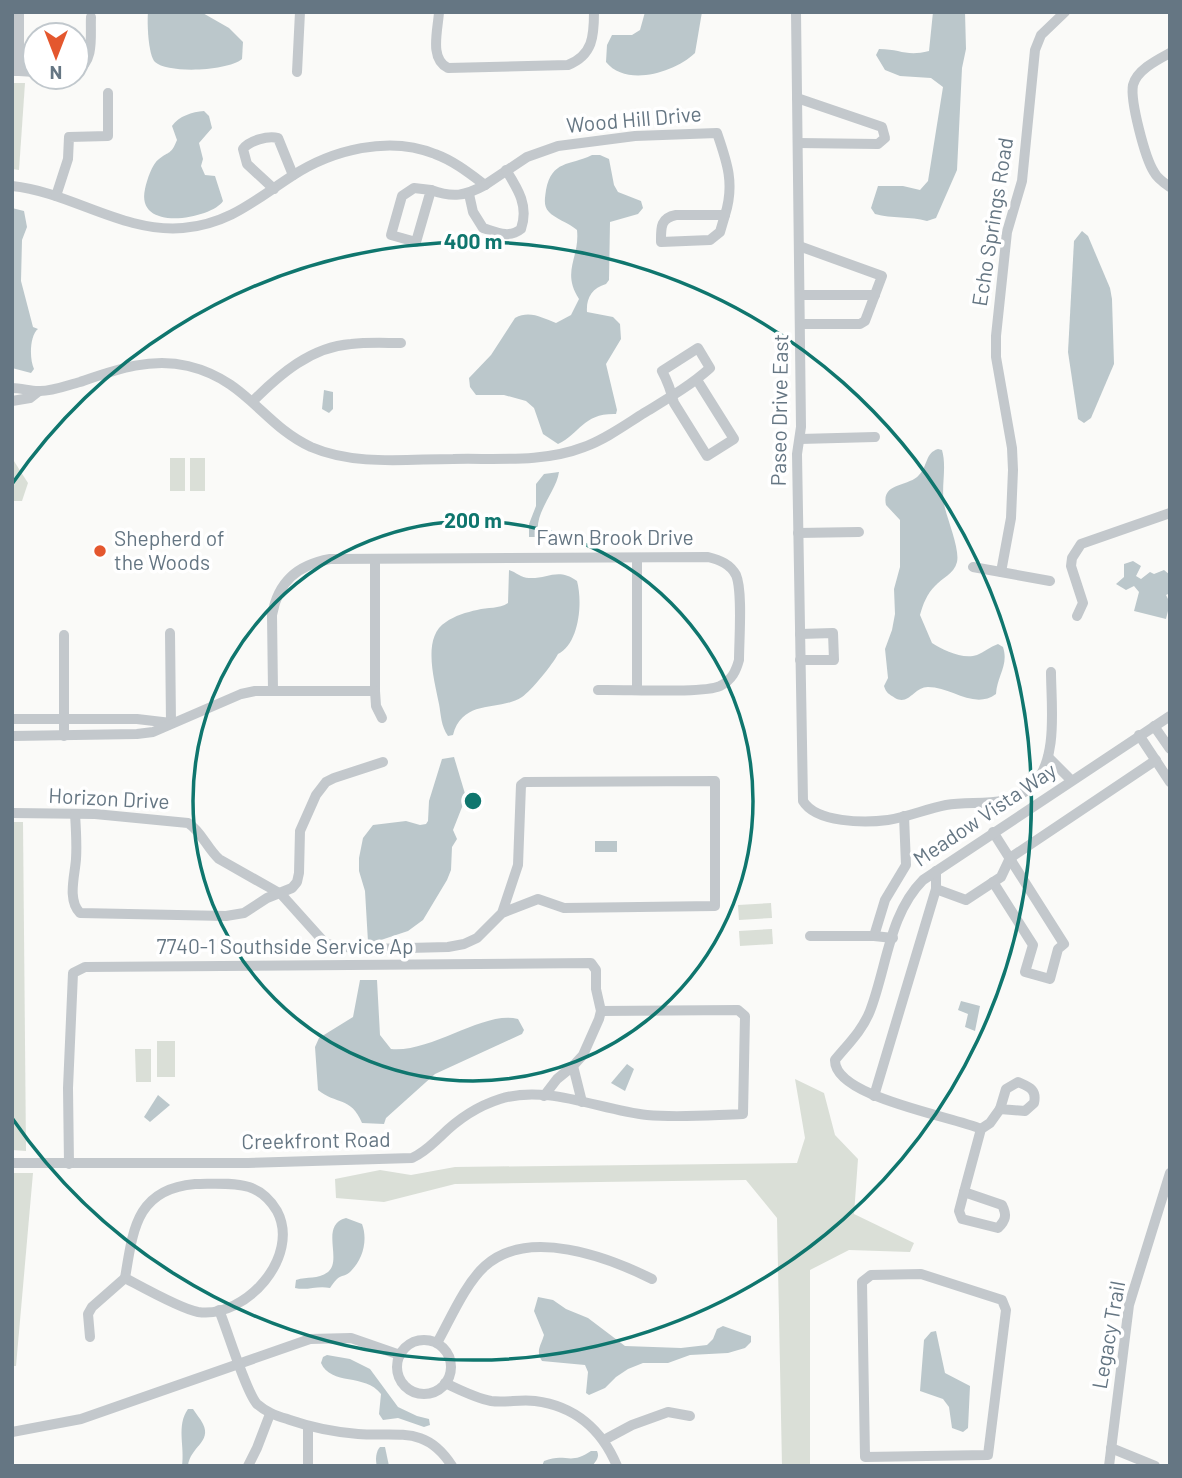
<svg xmlns="http://www.w3.org/2000/svg" width="1182" height="1478" viewBox="0 0 1182 1478" font-family="Barlow,sans-serif">
<style>
.green{fill:#dadfd7}
.water{fill:#bbc7cb}
.lines{fill:none;stroke-linecap:round;stroke-linejoin:round}
.street{stroke:#c3c8cc;stroke-width:10}
.ring{fill:none;stroke:#0f766e;stroke-width:3.5}
.poi-dot{fill:#e4572e;stroke:#fff;stroke-width:2.5}
.labels{text-anchor:middle;stroke-width:7;stroke-linejoin:round;paint-order:stroke}
.street-label{font-size:21px;fill:#657683;stroke:#fff}
.poi-label{font-size:21px;fill:#657683;stroke:#fff;text-anchor:start}
.centre{fill:#0f766e;stroke:#fff;stroke-width:3.5}
.ring-label{font-size:21px;text-anchor:middle;font-weight:bold;fill:#0f766e;stroke:#fff;stroke-width:7;stroke-linejoin:round;paint-order:stroke}
</style>
<rect width="100%" height="100%" fill="#fafaf8"/>
<!-- green -->
<g class="green">
<polygon points="12,83 25,83 19,170 12,169"/>
<polygon points="12,458 28,483 22,501 12,501"/>
<rect x="170" y="458" width="15" height="33"/>
<rect x="190" y="458" width="15" height="33"/>
<polygon points="12,822 23,822 26,1151 12,1150"/>
<polygon points="771,903 772,918 739,920 738,905"/>
<polygon points="772,929 773,944 740,946 739,931"/>
<rect x="157" y="1041" width="18" height="36"/>
<polygon points="135,1049 151,1049 151,1082 136,1082"/>
<polygon points="795,1079 824,1093 835,1135 858,1159 854,1214 914,1243 910,1252 849,1250 810,1270 810,1466 782,1466 777,1218 746,1180 455,1184 384,1202 336,1198 335,1179 380,1170 411,1175 455,1167 797,1163 805,1138"/>
<polygon points="12,1173 33,1173 16,1366 12,1366"/>
</g>
<!-- water -->
<g class="water">
<path d="M148,12H201L229,28L243,42L242,59C228,71 168,74 155,62C148,55 147,22 148,12Z"/>
<path d="M645,12H702L695,53C674,73 626,87 606,62L607,45L612,35H632L640,30Z"/>
<path d="M933,12H965L966,49L962,68L957,170L936,218L927,221C910,216 892,219 875,214L871,208L878,186H903L920,190L928,181L943,87L931,78L900,76L885,70L876,55L879,49C901,49 906,57 929,51Z"/>
<path d="M204,111L209,116L212,128L199,143L203,159L201,166L205,175L215,176L223,201C213,218 135,234 145,189C147,180 152,164 159,159C169,151 171,155 177,140L172,126C179,116 192,112 204,111Z"/>
<path d="M592,155H600L609,159L614,185L618,192L641,201L643,208L638,214L610,222L609,280L606,284C592,288 586,298 587,312L613,317L620,324L621,339L606,364L617,410L616,414C583,413 581,433 558,444L543,434L534,408L526,401L504,395H476L470,387L469,378L491,355L515,318C530,310 542,318 556,323L571,315L579,299C561,271 580,258 577,230C569,223 554,218 549,212C543,206 545,198 546,190C552,160 569,166 592,155Z"/>
<path d="M12,208L24,211L27,227L22,240L21,281L33,327L38,329C30,335 29,358 34,369L31,373L12,368C16,316 12,262 12,208Z"/>
<polygon points="1082,231 1088,236 1110,288 1112,299 1114,364 1091,418 1084,423 1078,419 1068,352 1074,241"/>
<polygon points="324,390 333,392 333,409 329,413 322,409"/>
<path d="M938,449L942,450C947,467 941,486 944,504C947,519 960,549 957,562C954,574 942,578 935,586C927,594 923,604 920,615L932,643C943,650 963,660 977,655C984,652 990,647 998,644L1003,647C1009,665 997,676 996,694C974,710 952,687 928,687C914,687 909,706 895,698C889,694 886,693 884,686L888,678L885,649L892,630L895,614L894,589L900,567V520L886,505C881,482 909,487 919,475C928,466 925,453 938,449Z"/>
<path d="M559,472C556,493 532,514 539,537H529V524L536,506V484L544,474Z"/>
<polygon points="1133,561 1141,566 1136,576 1141,579 1150,572 1154,574 1164,570 1170,575 1170,593 1166,595 1170,603 1166,619 1134,611 1139,592 1134,586 1126,590 1116,584 1124,577 1124,564"/>
<path d="M509,570C516,572 521,578 529,578C548,579 558,567 577,581C583,603 579,644 558,654C553,664 531,691 522,697C499,712 463,698 453,735L448,736C441,726 441,715 439,704C435,682 421,637 446,622C454,616 467,612 477,610C488,607 499,609 508,603Z"/>
<polygon points="454,757 466,797 453,830 457,839 452,847 451,870 447,880 423,920 408,931 375,942 368,942 365,891 359,871 359,858 363,838 373,825 406,821 420,825 426,824 428,821 429,801 442,759"/>
<rect x="595" y="841" width="22" height="11"/>
<path d="M360,980H377L380,1035L391,1049C432,1053 484,1010 518,1019L524,1030L522,1034L435,1074L386,1118L384,1124L362,1123C351,1096 336,1105 318,1090L315,1047L319,1038L353,1017Z"/>
<polygon points="961,1001 980,1006 975,1031 965,1027 968,1014 958,1010"/>
<polygon points="627,1064 634,1069 625,1091 611,1083"/>
<polygon points="158,1095 170,1105 150,1122 144,1117"/>
<path d="M346,1218L362,1224C368,1240 363,1259 351,1271C347,1276 341,1275 337,1279C334,1282 332,1285 330,1288C317,1285 308,1291 295,1288L296,1280C308,1276 317,1280 328,1272C343,1260 319,1225 346,1218Z"/>
<path d="M538,1297L553,1300L566,1309L588,1318L625,1346L681,1348L707,1345L713,1339L717,1329L723,1326L751,1336V1342L745,1348L728,1353L690,1355L668,1363H643L628,1369L616,1377L605,1388L589,1395L586,1393L588,1372L585,1365L542,1361C536,1350 540,1348 544,1335L534,1311Z"/>
<polygon points="936,1331 945,1373 970,1386 968,1428 963,1432 952,1428 949,1407 943,1399 920,1391 924,1340 931,1332"/>
<path d="M327,1355L350,1359L370,1369L398,1407L417,1416L429,1419L430,1425L424,1427L398,1418L383,1420L379,1414L381,1394C365,1373 331,1386 321,1363L323,1357Z"/>
<path d="M188,1409H193C196,1414 200,1418 203,1424C212,1442 190,1447 188,1466H182C185,1446 176,1426 188,1409Z"/>
<path d="M380,1447H385L389,1466H377C375,1460 376,1451 380,1447Z"/>
<path d="M591,1451H597C600,1457 596,1461 592,1466H542L544,1461C566,1452 569,1466 591,1451Z"/>
</g>
<g class="lines">
<!-- street -->
<g class="street">
<path d="M439,12C438,30 429,59 448,68L568,65C593,55 594,36 594,12"/>
<path d="M796,12L801,427L797,454L803,801C816,823 865,823 888,820C908,817 926,809 946,805C976,800 1007,809 1032,786C1059,761 1051,704 1051,672"/>
<path d="M1170,53C1157,60 1137,70 1133,85C1130,101 1145,158 1154,172C1157,178 1164,183 1170,187"/>
<path d="M77,70C95,61 90,35 91,17"/>
<polyline points="12,71 19,71 19,12"/>
<polyline points="19,71 35,72"/>
<polyline points="297,72 300,12"/>
<polyline points="797,98 882,127 885,138 878,144 798,143"/>
<path d="M12,186C71,192 122,233 183,228C229,224 255,200 292,176C332,150 389,135 435,154C454,161 469,173 485,185L527,157L558,146L635,136L717,133C727,162 735,184 725,215"/>
<polygon points="414,188 431,190 416,242 391,235 402,196"/>
<path d="M274,189L247,164L243,149C249,141 268,135 278,138L293,175"/>
<path d="M431,190C453,198 465,196 485,185"/>
<path d="M469,194L473,212L483,228C496,232 509,239 521,229C529,206 518,189 506,170"/>
<polyline points="56,196 68,159 69,137 108,136 108,93"/>
<path d="M676,215H725L720,232L710,240L661,242C661,228 660,218 676,215Z"/>
<polyline points="799,246 882,276 865,321 860,324 800,324"/>
<polyline points="800,295 875,295"/>
<path d="M12,388C21,388 30,391 38,391C51,392 68,385 80,382C115,370 150,357 188,366C247,380 263,425 311,447C355,466 407,459 453,459C496,458 543,463 584,447C606,439 625,425 644,413C667,399 690,386 710,368L698,348L662,371C668,382 671,391 674,403L707,456L734,439L697,380"/>
<polyline points="12,401 30,398 39,391"/>
<path d="M253,401C280,374 311,347 351,344C368,342 385,343 401,343"/>
<polyline points="800,439 875,437"/>
<polyline points="798,533 859,532"/>
<polyline points="637,558 637,689"/>
<polyline points="375,559 375,691 376,706 382,718"/>
<polyline points="973,567 1050,581"/>
<polyline points="1001,572 1011,518 1013,470 1012,448 996,357 996,336 1007,232 1022,181 1035,50 1041,35 1065,12"/>
<polyline points="1077,616 1083,603 1071,566 1072,558 1081,544 1170,513"/>
<polyline points="170,633 171,723"/>
<polyline points="800,634 833,633 834,660 800,660"/>
<polyline points="64,635 64,736"/>
<path d="M273,691L272,615C278,582 297,565 330,559L708,557C720,560 730,564 736,575C743,591 739,640 739,660C736,671 732,680 720,686C703,694 623,689 598,690"/>
<polyline points="12,719 137,719 171,723"/>
<polyline points="1154,726 1170,749"/>
<polyline points="1139,735 1170,782"/>
<polyline points="12,736 137,734 153,732 241,694 255,691 375,691"/>
<polyline points="1048,757 1071,780"/>
<path d="M12,813L95,814L188,823C201,831 207,848 219,859L281,894L325,943L334,946L368,949L448,947L464,944L477,938L502,913L518,865L521,785L525,782L715,781V906L564,908L538,899L502,913"/>
<path d="M75,814C76,829 77,844 76,859C75,875 67,900 80,913L226,916L244,913L267,898L292,888L297,882L299,873L300,831L316,795L326,782L334,778L383,762"/>
<polyline points="993,832 1064,944 1058,949 1050,979 1025,972 1033,945 993,882"/>
<polyline points="936,889 966,900 1001,877 1010,858 1156,760"/>
<polyline points="810,936 874,936 893,938"/>
<polyline points="874,936 885,900 906,865 904,816"/>
<polyline points="573,1066 582,1102"/>
<path d="M1018,1082C1029,1087 1037,1089 1034,1103L1025,1111L1000,1109L1006,1089Z"/>
<polyline points="874,1096 936,889 936,871"/>
<path d="M981,1129C951,1116 834,1097 835,1060C848,1044 862,1031 870,1011C887,967 889,914 923,880L1170,716"/>
<path d="M12,1163H248L412,1158C425,1152 431,1145 441,1136C457,1120 478,1106 500,1099C547,1084 600,1110 647,1115C679,1118 711,1115 743,1114L745,1016L738,1010L601,1011"/>
<polyline points="69,1164 68,1088 73,973 85,967 591,963 596,970 596,989 601,1011 599,1019 583,1055 573,1066 557,1079 544,1096"/>
<path d="M195,1184C213,1184 232,1182 249,1187C261,1191 271,1201 277,1211C301,1256 246,1319 198,1312C181,1309 142,1287 125,1278C133,1230 136,1189 195,1184Z"/>
<path d="M964,1192L1002,1205C1007,1215 1006,1220 998,1228L962,1219L959,1211Z"/>
<polyline points="964,1192 981,1129 990,1123 1000,1109"/>
<polygon points="921,1274 1002,1300 1006,1310 988,1455 865,1457 862,1282 871,1275"/>
<path d="M219,1310C227,1329 246,1392 257,1404C267,1413 278,1416 290,1420C313,1428 334,1432 358,1434C399,1437 426,1425 452,1466"/>
<polyline points="90,1337 88,1314 92,1307 125,1278"/>
<circle cx="424" cy="1367" r="27"/>
<path d="M437,1343C450,1320 465,1284 485,1266C528,1227 608,1257 652,1279"/>
<path d="M445,1383C460,1390 475,1398 491,1401C506,1403 520,1399 535,1401C575,1406 602,1430 617,1466"/>
<polyline points="308,1426 308,1466"/>
<polyline points="12,1432 81,1419 310,1339 351,1338 400,1355"/>
<polyline points="604,1440 632,1425 668,1412 690,1416"/>
<polyline points="1111,1448 1155,1466"/>
<polyline points="248,1466 257,1448 270,1414"/>
<polyline points="1109,1466 1129,1305 1170,1173"/>
</g>
</g>
<!-- distance rings -->
<g class="ring">
<circle cx="473" cy="801" r="280"/>
<path d="M12 484A559 559 0 1 1 12 1118"/>
</g>
<!-- markers -->
<circle class="poi-dot" cx="100" cy="551" r="7"/>
<g class="labels">
<!-- street labels -->
<g class="street-label">
<text transform="translate(634 120) rotate(-5)" y="7">Wood Hill Drive</text>
<text transform="translate(993 222) rotate(-81)" y="7">Echo Springs Road</text>
<text transform="translate(780 410) rotate(-89)" y="7">Paseo Drive East</text>
<text x="615" y="545">Fawn Brook Drive</text>
<text transform="translate(109 799) rotate(3)" y="7">Horizon Drive</text>
<text transform="translate(985 815) rotate(-34)" y="7">Meadow Vista Way</text>
<text x="285" y="954">7740-1 Southside Service Ap</text>
<text transform="translate(316 1141) rotate(-1)" y="7">Creekfront Road</text>
<text transform="translate(1109 1335) rotate(-80)" y="7">Legacy Trail</text>
</g>
<!-- poi labels -->
<g class="poi-label">
<text x="114" y="546">Shepherd of<tspan x="114" dy="24">the Woods</tspan></text>
</g>
</g>
<circle cx="473" cy="801" r="10" class="centre"/>
<g class="ring-label">
<text x="473" y="249">400 m</text>
<text x="473" y="528">200 m</text>
</g>
<!-- border -->
<rect width="1182" height="1478" fill="none" stroke="#657683" stroke-width="28"/>
<!-- north arrow -->
<g transform="translate(56 56) rotate(180)"><circle r="33" fill="#ffffff" stroke="#c1c8cd" stroke-width="2"/>
<path d="M0-5L12 26L0 18L-12 26Z" fill="#e4572e"/>
<text y="-10" font-size="19" font-weight="bold" text-anchor="middle" fill="#657683">N</text>
</g>
</svg>
